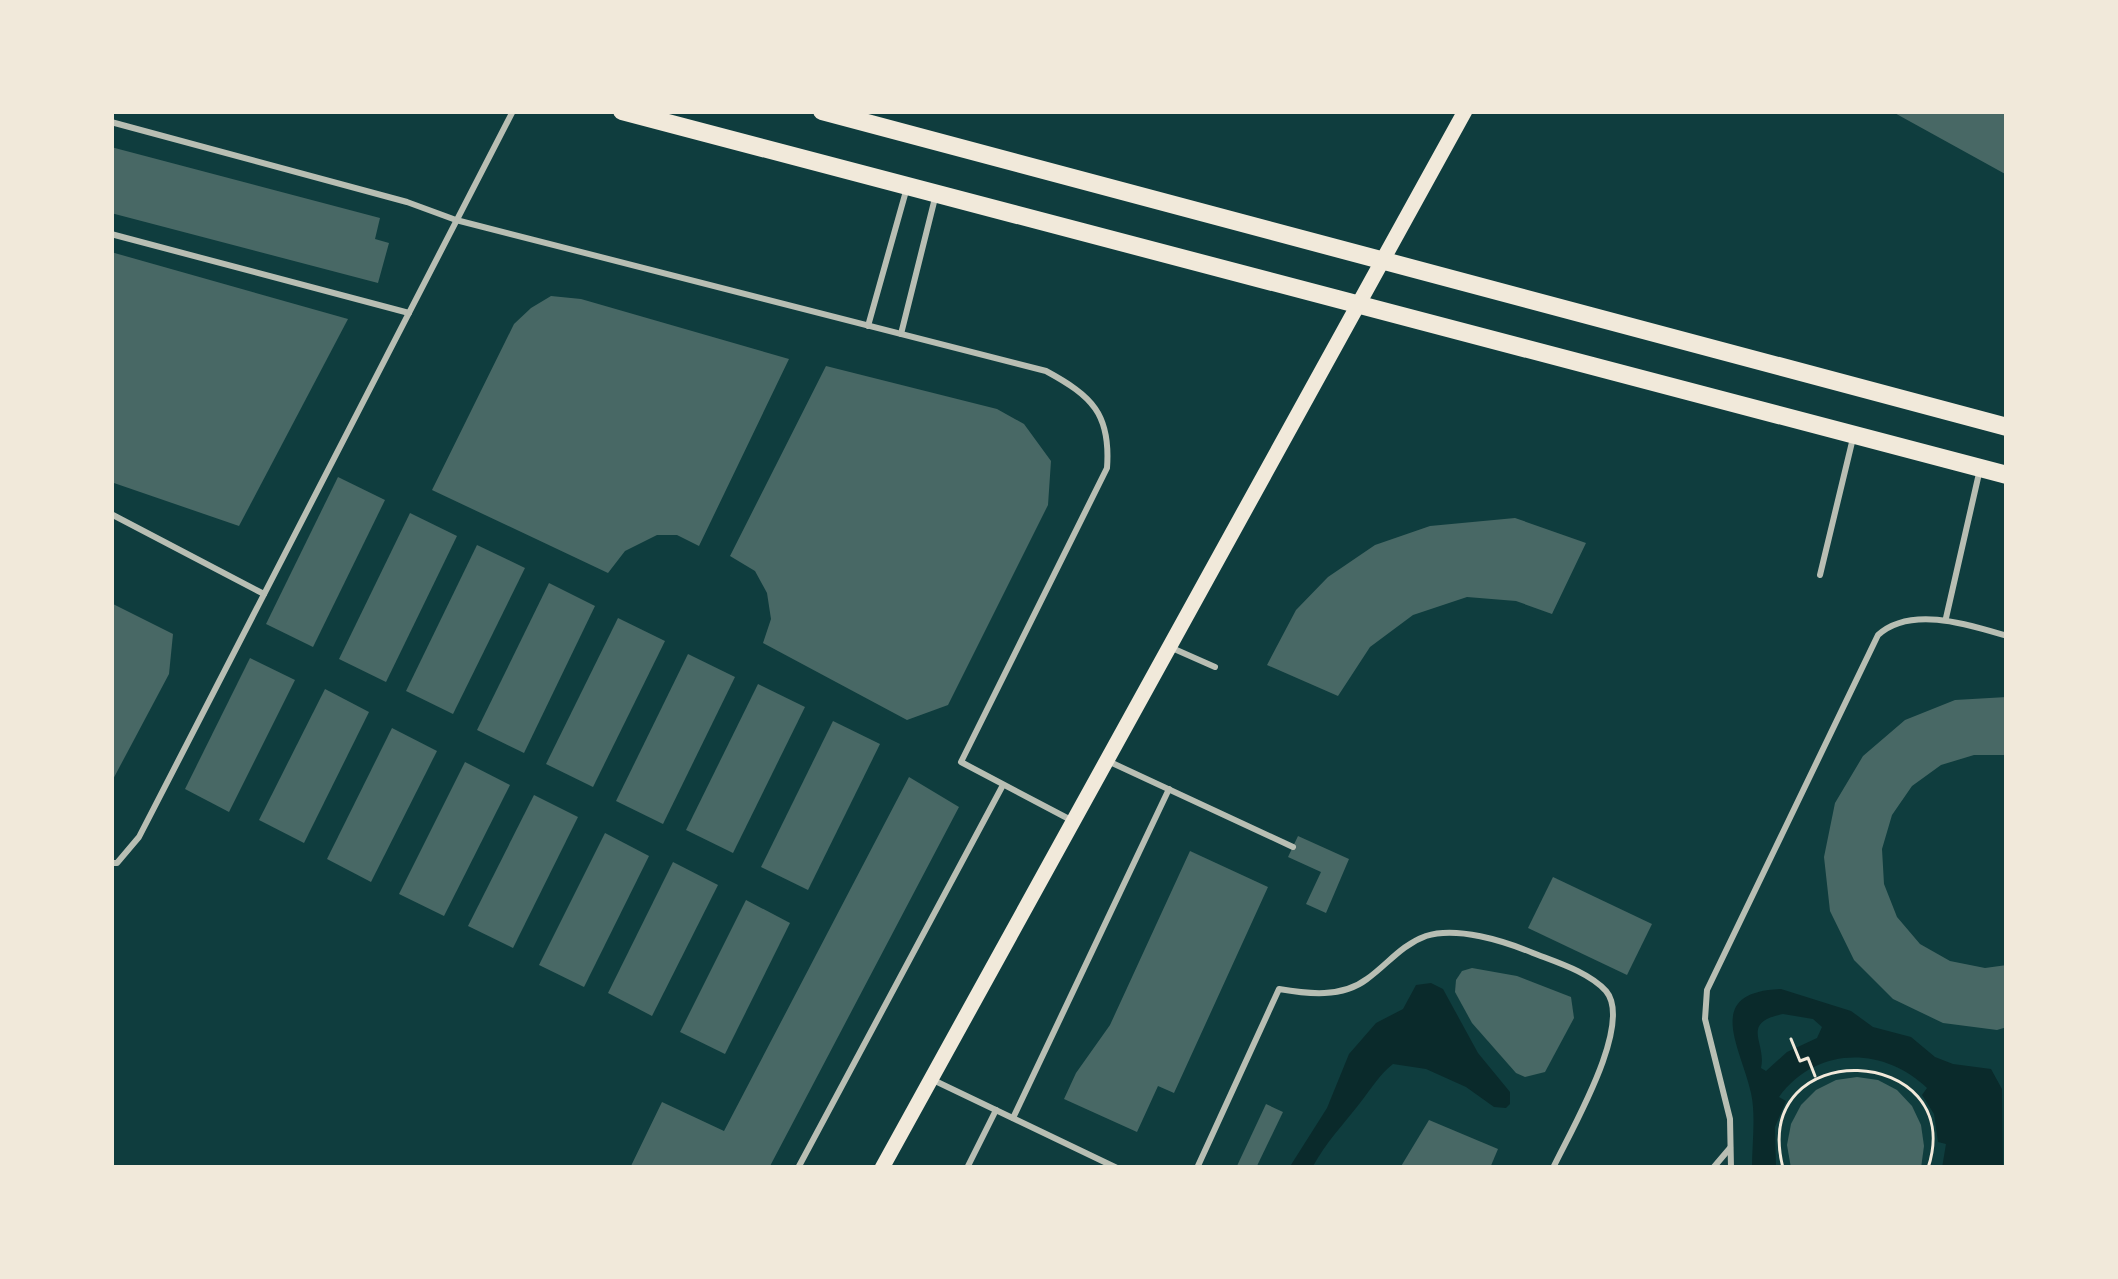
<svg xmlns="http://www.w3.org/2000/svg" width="2118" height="1279" viewBox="0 0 2118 1279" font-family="Roboto,sans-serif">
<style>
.water{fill:#0a2a2b;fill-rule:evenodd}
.building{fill:#486865}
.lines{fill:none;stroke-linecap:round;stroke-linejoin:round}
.path{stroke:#f1e9da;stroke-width:3}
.service{stroke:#b8beb3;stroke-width:6}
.secondary{stroke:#f1e9da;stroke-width:15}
.trunk{stroke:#f1e9da;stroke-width:18}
</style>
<rect width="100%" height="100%" fill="#0f3d3e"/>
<!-- water -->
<g class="water">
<path d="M1431,983L1443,989L1478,1053L1510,1092V1104L1506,1108L1494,1107L1466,1087L1426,1069L1393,1064C1379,1075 1371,1089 1360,1103C1343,1125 1326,1142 1312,1168H1289L1327,1108L1349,1054L1376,1023L1403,1009L1416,985Z"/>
<path d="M1781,989L1851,1011L1873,1027L1911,1037L1935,1057L1953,1064L1991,1069L2002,1089L2003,1168H1942L1946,1144L1938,1142L1934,1114L1922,1095L1927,1088C1883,1046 1816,1046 1779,1097L1786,1101L1775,1127L1776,1168H1752C1752,1144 1756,1116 1751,1093C1741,1047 1702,992 1781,989ZM1783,1014L1813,1019L1822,1027L1817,1038L1787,1052L1766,1071L1761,1068C1767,1042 1739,1023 1783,1014Z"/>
</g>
<!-- building -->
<g class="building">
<polygon points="1891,111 2007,111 2007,175"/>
<polygon points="111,147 380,218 375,239 389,243 378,283 111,213"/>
<polygon points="111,252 348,319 239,526 111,482"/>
<polygon points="551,296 581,299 789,359 699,546 677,535 657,535 625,551 608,573 432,490 514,324 531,308"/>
<polygon points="826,366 997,409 1024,424 1051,461 1048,505 948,705 907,720 763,643 771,619 767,593 755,571 730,556"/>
<polygon points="338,477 385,500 313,647 266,624"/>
<polygon points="410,513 457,536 386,682 339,659"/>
<polygon points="1515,518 1586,543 1552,614 1516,601 1467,597 1413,615 1370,647 1338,696 1267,665 1296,610 1328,577 1375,545 1430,526"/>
<polygon points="477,545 525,568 453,714 406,691"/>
<polygon points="549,583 595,606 524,753 477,730"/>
<polygon points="111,603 173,634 169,674 111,783"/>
<polygon points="618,618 665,641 593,787 546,764"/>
<polygon points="688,654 735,677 663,824 616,801"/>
<polygon points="250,658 295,680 229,812 185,789"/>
<polygon points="758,684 805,707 733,853 686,830"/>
<polygon points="325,689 369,712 304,843 259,820"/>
<polygon points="2007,697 2007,755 1974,755 1941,765 1912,786 1892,815 1882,849 1884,884 1897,917 1920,944 1950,961 1985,968 2007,965 2007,1027 1997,1030 1943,1023 1893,999 1854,960 1830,911 1824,857 1835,803 1863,756 1905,720 1955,700"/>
<polygon points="833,721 880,744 808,890 761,867"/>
<polygon points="392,728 437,751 371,882 327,859"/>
<polygon points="465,762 510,785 444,916 399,894"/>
<polygon points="909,777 959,807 769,1168 630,1168 662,1102 724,1131"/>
<polygon points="534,795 578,817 513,948 468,926"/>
<polygon points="605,833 649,856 584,987 539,965"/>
<polygon points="1298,836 1349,859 1326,913 1306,904 1321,872 1288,857"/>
<polygon points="1190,851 1268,887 1174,1093 1158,1086 1137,1132 1064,1099 1076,1073 1110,1025"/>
<polygon points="673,862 718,885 652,1016 608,993"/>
<polygon points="1553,877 1652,924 1627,975 1528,928"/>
<polygon points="746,900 790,923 725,1054 680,1032"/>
<polygon points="1472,968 1517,976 1571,997 1574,1018 1545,1072 1525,1077 1516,1073 1472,1023 1455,992 1456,980 1462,971"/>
<polygon points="1857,1077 1878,1080 1897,1090 1912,1106 1921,1125 1924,1146 1921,1168 1791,1168 1787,1145 1791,1124 1801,1105 1816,1090 1836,1080"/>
<polygon points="1266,1104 1283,1112 1256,1168 1236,1168"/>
<polygon points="1429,1120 1498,1149 1490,1168 1400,1168"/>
</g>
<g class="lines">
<!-- path -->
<g class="path">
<polyline points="1791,1039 1800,1061 1808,1058 1815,1076"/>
<path d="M1783,1168C1748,1032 1969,1044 1928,1168"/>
</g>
<!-- service -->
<g class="service">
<path d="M111,122L407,202L456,220L1046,371C1092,396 1111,414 1107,468L961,762L1069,819"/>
<polyline points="111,234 409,313"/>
<polyline points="868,326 906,191"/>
<polyline points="901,334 935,198"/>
<polyline points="111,514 264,594"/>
<polyline points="1820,575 1853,438"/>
<polyline points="1946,618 1980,469"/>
<polyline points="1172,648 1215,667"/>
<polyline points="1110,762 1293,847"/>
<polyline points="111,863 117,863 139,837 513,111"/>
<polyline points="931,1079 1117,1168"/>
<polyline points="1013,1118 1169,789"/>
<polyline points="798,1168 1003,785"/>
<polyline points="967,1168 996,1110"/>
<path d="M1197,1168L1279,989C1308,994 1342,998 1367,979C1388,964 1401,945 1426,936C1457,926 1504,941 1533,953C1556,962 1589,972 1606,991C1634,1024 1570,1132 1553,1168"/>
<polyline points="1713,1168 1730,1148"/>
<path d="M1731,1168L1730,1119L1705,1019L1707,990L1878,635C1911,605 1970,625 2007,636"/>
</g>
<!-- secondary -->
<polyline class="secondary" points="882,1168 1465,111"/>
<!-- trunk -->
<g class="trunk">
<polyline points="622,111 2007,475"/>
<polyline points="822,111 2007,427"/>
</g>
</g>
<!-- border -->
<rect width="2118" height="1279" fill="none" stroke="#f1e9da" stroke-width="228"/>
</svg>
